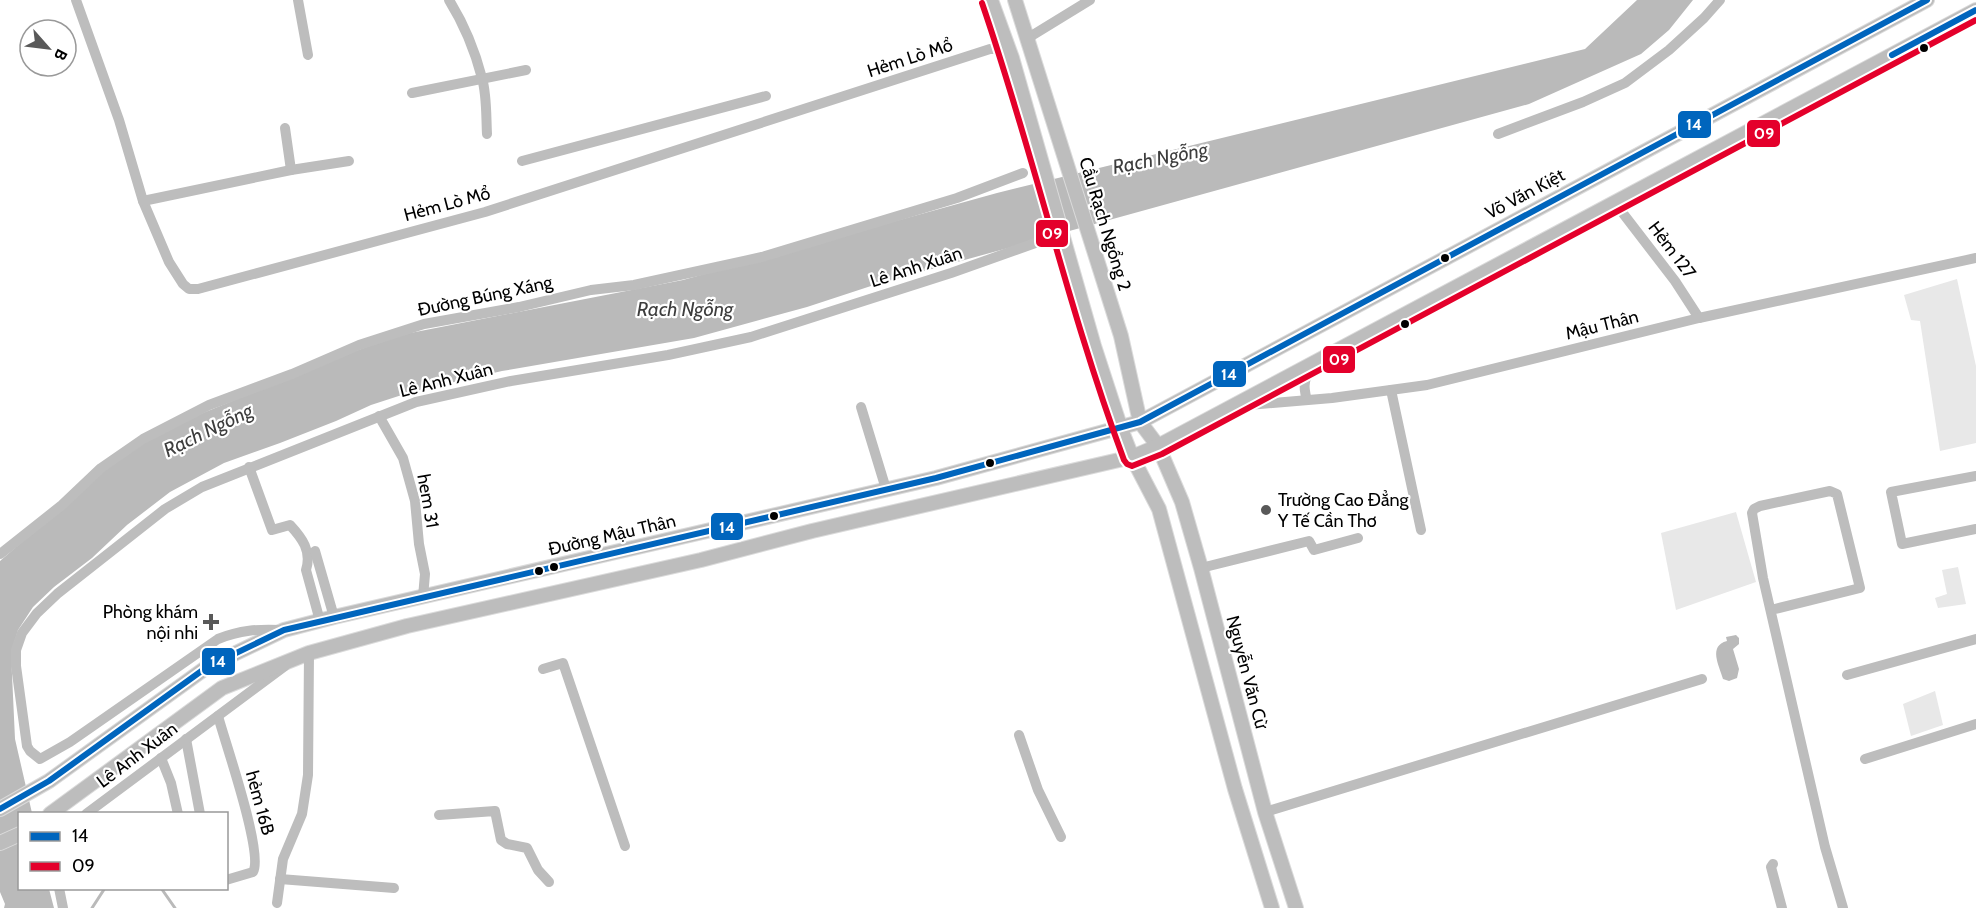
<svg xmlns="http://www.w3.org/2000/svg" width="1976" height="908" viewBox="0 0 1976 908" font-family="Cabin,sans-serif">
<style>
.green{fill:#e8e8e8}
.water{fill:#bababa}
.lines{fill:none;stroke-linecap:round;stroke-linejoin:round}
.stream{stroke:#bababa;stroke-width:3}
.major-casing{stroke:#dbdbdb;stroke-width:16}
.minor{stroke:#bdbdbd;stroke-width:10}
.major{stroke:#bdbdbd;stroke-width:14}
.bus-1-casing{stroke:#fff;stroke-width:10}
.bus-2-casing{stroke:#fff;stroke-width:10}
.bus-1{stroke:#0065bd;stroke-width:6}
.bus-2{stroke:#e4002b;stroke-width:6}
.bus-dot{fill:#000;stroke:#fff;stroke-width:2}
.poi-dot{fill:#595959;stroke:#fff;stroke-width:2}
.labels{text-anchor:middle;stroke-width:4.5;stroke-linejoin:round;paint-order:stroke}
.street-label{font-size:18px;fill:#000;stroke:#fff}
.poi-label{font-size:18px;fill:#000;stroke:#fff;text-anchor:start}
.water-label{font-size:20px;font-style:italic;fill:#3d3d3d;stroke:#fff}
.line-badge{stroke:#fff;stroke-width:2}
.badge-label{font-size:16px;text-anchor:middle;font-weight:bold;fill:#fff}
</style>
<rect width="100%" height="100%" fill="#fff"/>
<!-- green -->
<g class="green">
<polygon points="1957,279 1976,366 1976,443 1940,451 1920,321 1911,320 1904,295"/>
<polygon points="1736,512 1756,582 1676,610 1661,533"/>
<polygon points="1958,567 1966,604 1938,608 1935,598 1947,594 1942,570"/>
<polygon points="1935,691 1943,725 1911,736 1903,704"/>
</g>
<!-- water -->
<g class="water">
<polygon points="1637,0 1693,0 1669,30 1641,54 1529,104 874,285 807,307 694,338 502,371 411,392 371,405 336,421 280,443 224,463 170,492 127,525 92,558 54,587 33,607 18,630 11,653 15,739 32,813 20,814 20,888 49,889 54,908 4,908 5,904 0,892 0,561 113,463 156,435 203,413 339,357 400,335 683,280 997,193 1585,49"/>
<path d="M1736,635L1739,638V644L1733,649L1739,669L1737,678L1729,681L1723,679C1719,665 1708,646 1727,641L1726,637Z"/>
</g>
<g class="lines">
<!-- stream -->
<g class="stream">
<polyline points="161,888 175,908"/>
<polyline points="92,908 105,888"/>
</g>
<!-- major casing -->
<g class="major-casing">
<g id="major">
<polyline points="991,0 1012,58 1094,346 1121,429 1132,457 1159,509 1235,789 1272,908"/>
<polyline points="1015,0 1121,336 1140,422 1158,446 1182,502 1201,568 1265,812 1296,908"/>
<polyline points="0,809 49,781 207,667 284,630 334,617 936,478 1140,422 1927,0"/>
<polyline points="50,814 222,688 309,653 407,626 701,560 812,531 1132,457 1158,446 1976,10"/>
<polyline points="0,843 20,834"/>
</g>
</g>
<!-- minor -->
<g class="minor">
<polyline points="76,0 119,120 143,201 169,262 183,284 189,289 198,289 485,212 990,49 1009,49"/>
<polyline points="298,0 308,55"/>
<path d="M449,0C464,24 475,51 482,78C487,96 486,116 487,134"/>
<polyline points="1028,38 1090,0"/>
<polyline points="412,93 526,70"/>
<polyline points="285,128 291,170 349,161"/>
<polyline points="1498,134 1583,102 1625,83 1669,50 1704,18 1720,0"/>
<polyline points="522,161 766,96"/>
<polyline points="143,201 291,170"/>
<polyline points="1615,203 1675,281 1699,318"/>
<polyline points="1391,390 1421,530"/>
<path d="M1307,400C1302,384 1305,378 1313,364"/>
<polyline points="1236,406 1332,398 1427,385 1699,318 1976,258"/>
<polyline points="861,407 886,489"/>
<polyline points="379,416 403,458 415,501 419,544 425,574 423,597"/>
<path d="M249,467L272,530L290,525C302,538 312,551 306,570L320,621"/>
<polyline points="1976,476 1891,492 1902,544 1976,529"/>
<polyline points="315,551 334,617"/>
<polyline points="0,554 62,505 101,468 143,439 209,405 292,374 359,345 424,324 519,307 591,290 634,285 762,257 957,198 1023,173"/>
<polyline points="1201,568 1309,541 1314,550 1358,538"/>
<polyline points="1771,610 1860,588 1837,494 1830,491 1760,506 1754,509 1752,513 1763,578 1825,847 1843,908"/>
<path d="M281,630C258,629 240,630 218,639L70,742L40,759L30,751L27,746L16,666V650L22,633L37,613L57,594L165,509L202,487L416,402L511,381L668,355L751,337L951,273L1041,241"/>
<polyline points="543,669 563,663 625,846"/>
<polyline points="1847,675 1976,639"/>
<path d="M218,716C225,742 264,854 253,872L226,880"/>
<polyline points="1019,735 1038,790 1061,837"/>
<polyline points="186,739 200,814"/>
<polyline points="161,758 171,783 178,814"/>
<polyline points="1865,759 1976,724"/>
<polyline points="1265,812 1702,679"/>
<polyline points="86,814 285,666"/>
<polyline points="439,815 495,811 501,840 507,844 527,848 538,870 549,882"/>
<polyline points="1773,864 1771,867 1782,908"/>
<polyline points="280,879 394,888"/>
<polyline points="59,888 63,908"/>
<polyline points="277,903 283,859 302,814 308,775 309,653"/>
</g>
<!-- major -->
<use href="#major" class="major"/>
<!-- bus-1 casing -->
<g class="bus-1-casing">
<g id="bus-1">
<polyline points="1892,55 1976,10"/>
<polyline points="0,809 49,781 207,667 284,630 936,478 1140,422 1927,0"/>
</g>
</g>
<!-- bus-2 casing -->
<g class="bus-2-casing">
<path id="bus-2" d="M982,3C1034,154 1068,310 1124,460L1127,464L1132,466L1162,454L1976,20"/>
</g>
<!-- bus-1 -->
<use href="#bus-1" class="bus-1"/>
<!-- bus-2 -->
<use href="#bus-2" class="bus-2"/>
</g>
<!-- markers -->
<g class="bus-dot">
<circle cx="1924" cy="48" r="5"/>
<circle cx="1445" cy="258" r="5"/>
<circle cx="1405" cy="324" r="5"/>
<circle cx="990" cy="463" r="5"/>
<circle cx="774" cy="516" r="5"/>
<circle cx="554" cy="567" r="5"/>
<circle cx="539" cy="571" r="5"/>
</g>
<g class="poi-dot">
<circle cx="1266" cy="510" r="6"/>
<path d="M208 613h6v6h6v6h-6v6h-6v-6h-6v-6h6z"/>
</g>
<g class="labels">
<!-- street labels -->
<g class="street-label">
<text transform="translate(910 58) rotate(-18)" y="6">Hẻm Lò Mổ</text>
<text transform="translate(1525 194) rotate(-28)" y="6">Võ Văn Kiệt</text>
<text transform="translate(447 204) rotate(-15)" y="6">Hẻm Lò Mổ</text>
<text transform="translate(1105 224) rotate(73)" y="6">Cầu Rạch Ngổng 2</text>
<text transform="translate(1672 250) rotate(53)" y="6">Hẻm 127</text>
<text transform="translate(916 267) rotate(-18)" y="6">Lê Anh Xuân</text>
<text transform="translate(485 296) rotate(-12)" y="6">Đường Búng Xáng</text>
<text transform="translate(1602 325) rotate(-14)" y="6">Mậu Thân</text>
<text transform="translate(446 380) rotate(-14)" y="6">Lê Anh Xuân</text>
<text transform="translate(428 501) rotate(80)" y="6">hem 31</text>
<text transform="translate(612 535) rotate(-13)" y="6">Đường Mậu Thân</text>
<text transform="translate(1247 672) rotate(75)" y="6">Nguyễn Văn Cừ</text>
<text transform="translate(137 755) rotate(-37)" y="6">Lê Anh Xuân</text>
<text transform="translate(260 803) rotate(75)" y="6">hẻm 16B</text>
</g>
<!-- poi labels -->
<g class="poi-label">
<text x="1278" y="506">Trường Cao Đẳng<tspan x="1278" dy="21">Y Tế Cần Thơ</tspan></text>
<text x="198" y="618" text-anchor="end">Phòng khám<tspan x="198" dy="21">nội nhi</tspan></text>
</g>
<!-- water labels -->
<g class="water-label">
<text transform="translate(1160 158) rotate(-11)" y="7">Rạch Ngỗng</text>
<text x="685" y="316">Rạch Ngỗng</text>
<text transform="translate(208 430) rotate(-26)" y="7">Rạch Ngỗng</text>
</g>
</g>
<g class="line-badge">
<rect x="1677" y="110" width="35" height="29" rx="6" fill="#0065bd"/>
<rect x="1746" y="119" width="35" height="29" rx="6" fill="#e4002b"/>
<rect x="1035" y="219" width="34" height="29" rx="6" fill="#e4002b"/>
<rect x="1322" y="345" width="34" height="29" rx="6" fill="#e4002b"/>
<rect x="1212" y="360" width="35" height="28" rx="6" fill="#0065bd"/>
<rect x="710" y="512" width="34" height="29" rx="6" fill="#0065bd"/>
<rect x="201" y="647" width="35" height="29" rx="6" fill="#0065bd"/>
</g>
<g class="badge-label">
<text x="1694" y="130">14</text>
<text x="1764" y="139">09</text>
<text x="1052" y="239">09</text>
<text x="1339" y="365">09</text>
<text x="1229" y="380">14</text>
<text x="727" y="533">14</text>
<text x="218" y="667">14</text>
</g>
<!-- legend -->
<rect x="18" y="812" width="210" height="78" fill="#ffffff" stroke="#999999" stroke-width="1.5"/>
<rect x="30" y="832" width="30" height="9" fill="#0065bd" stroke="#999999" stroke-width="1.5"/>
<text x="72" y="842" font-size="18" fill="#000000">14</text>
<rect x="30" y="862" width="30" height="9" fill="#e4002b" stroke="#999999" stroke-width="1.5"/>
<text x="72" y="872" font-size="18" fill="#000000">09</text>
<!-- north arrow -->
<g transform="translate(48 48) rotate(118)"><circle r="28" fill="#ffffff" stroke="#999999" stroke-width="1.5"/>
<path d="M0-4.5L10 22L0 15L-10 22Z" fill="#595959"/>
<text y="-9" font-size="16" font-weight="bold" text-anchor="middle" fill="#000000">B</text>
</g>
</svg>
